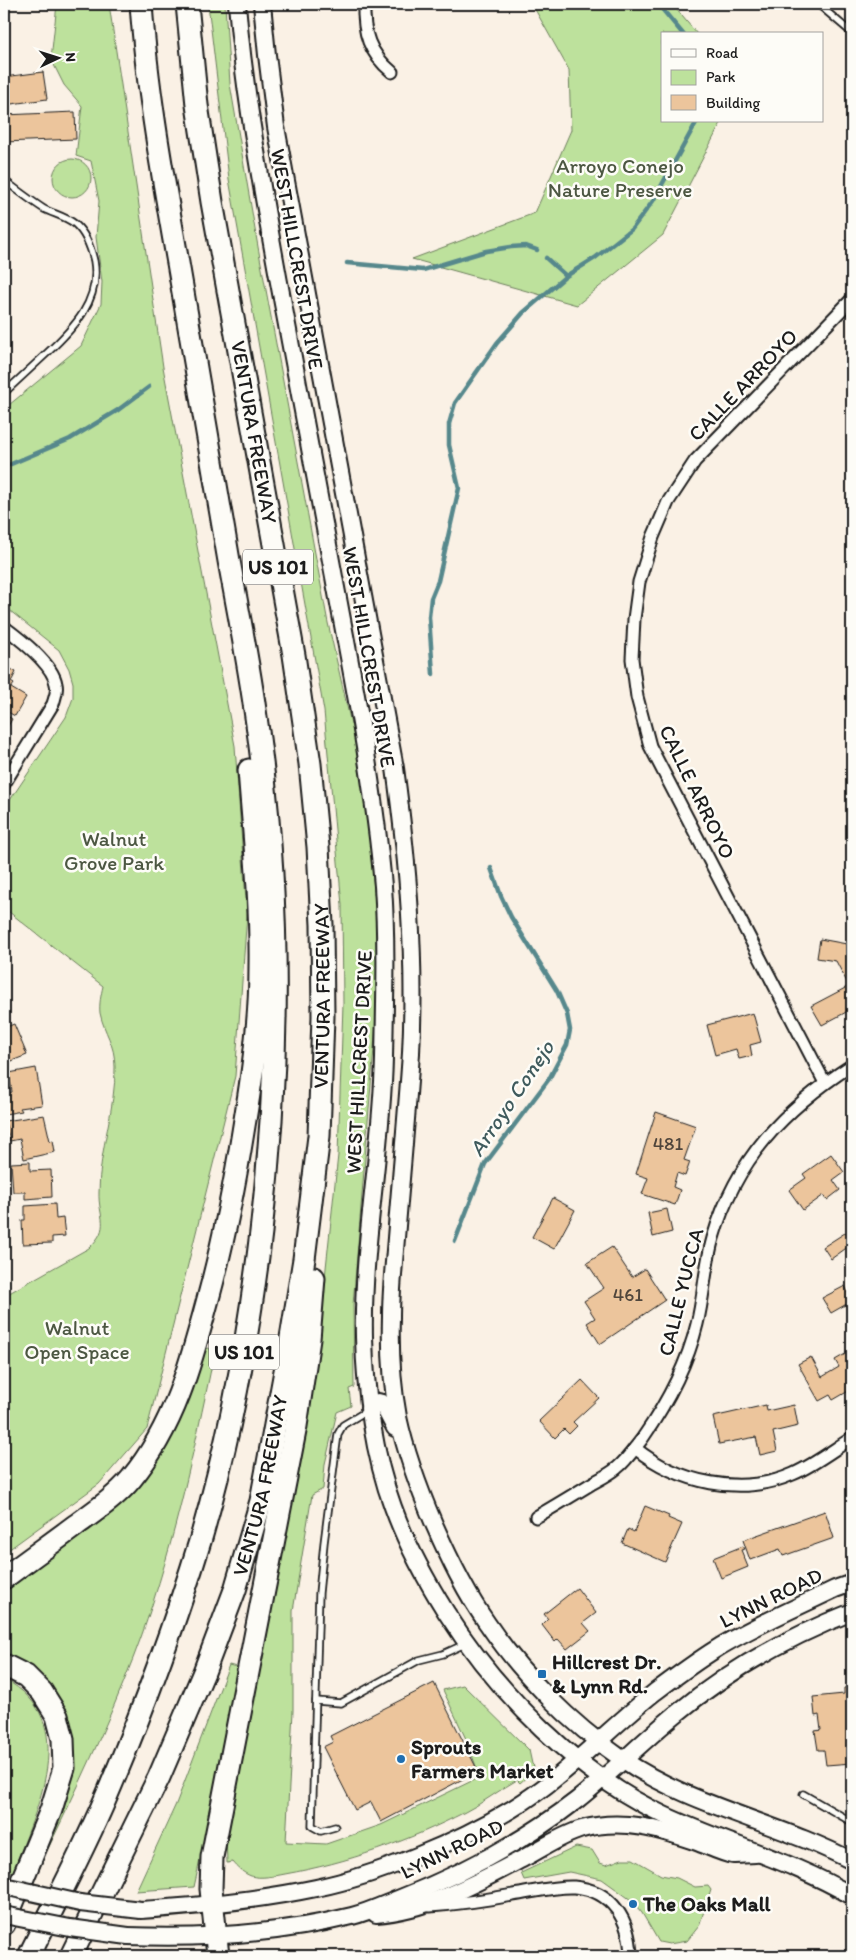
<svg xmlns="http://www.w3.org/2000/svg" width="856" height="1960" viewBox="0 0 856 1960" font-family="Itim,sans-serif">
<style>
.green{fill:#bde19c;stroke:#6c7e5c}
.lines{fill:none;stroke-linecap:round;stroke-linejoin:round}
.stream{stroke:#57888c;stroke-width:4.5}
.building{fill:#ecc59c;stroke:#1c1c1c}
.service-casing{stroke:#1c1c1c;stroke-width:9}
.minor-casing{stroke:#1c1c1c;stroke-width:15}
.secondary-casing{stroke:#1c1c1c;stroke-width:20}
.motorway-casing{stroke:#1c1c1c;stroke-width:25}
.service{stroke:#fdfcf7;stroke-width:5.5}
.minor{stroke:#fdfcf7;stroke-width:11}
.secondary{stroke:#fdfcf7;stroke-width:16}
.motorway{stroke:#fdfcf7;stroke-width:21}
.secondary-bridge-casing{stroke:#1c1c1c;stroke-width:20;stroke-linecap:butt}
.secondary-bridge{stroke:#fdfcf7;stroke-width:16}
.poi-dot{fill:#1f6fb2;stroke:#fdfcf7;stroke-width:2}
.labels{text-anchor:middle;stroke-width:5;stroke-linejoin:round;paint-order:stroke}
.number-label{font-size:19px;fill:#50463c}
.shield{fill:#fdfcf7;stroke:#605f5e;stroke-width:1}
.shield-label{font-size:20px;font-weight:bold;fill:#1c1c1c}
.park-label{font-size:21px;fill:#4c5742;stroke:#fdfcf7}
.street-label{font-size:21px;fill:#1c1c1c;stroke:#fdfcf7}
.poi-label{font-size:21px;font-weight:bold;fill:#1c1c1c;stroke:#fdfcf7;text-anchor:start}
.water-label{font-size:22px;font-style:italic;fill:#3f5b5d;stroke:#fdfcf7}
</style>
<rect width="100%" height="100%" fill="#faf1e5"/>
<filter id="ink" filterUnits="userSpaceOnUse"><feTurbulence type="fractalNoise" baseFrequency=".02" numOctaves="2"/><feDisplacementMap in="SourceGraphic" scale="10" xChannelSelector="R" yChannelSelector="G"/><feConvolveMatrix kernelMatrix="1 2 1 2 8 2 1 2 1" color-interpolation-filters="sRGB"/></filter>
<g filter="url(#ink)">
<!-- green -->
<g class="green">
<path d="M57,4H109L163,367L235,746L247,914L235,1076L147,1429L99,1484L4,1553V1296L89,1248C112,1226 98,1218 99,1192C99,1150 116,1108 115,1067C115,1043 104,1033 100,1013C99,1004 101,995 103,986L4,908V809L66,717L73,698V683L69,669L59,650L4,606V409L81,346L101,304L102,282L96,237L99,201L91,161L76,156L82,106L64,85L51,59Z"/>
<path d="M208,4H225L230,84L258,247L328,623L360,763L370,841L376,916L377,1011L353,1305L354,1387L349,1389L351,1406L337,1412L325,1464L323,1489L312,1495L293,1611V1711L286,1842L326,1844L381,1825L480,1777L466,1739L443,1690L463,1685L529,1750L532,1764L534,1766L530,1774L520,1783L517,1780C499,1790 483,1803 465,1812C409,1841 347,1863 285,1874C275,1876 260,1879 251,1876C243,1873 238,1868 233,1862L227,1863L226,1835L319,1334L338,1155L343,1004L342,905L324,711L229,179Z"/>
<polygon points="532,4 672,4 697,34 662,34 662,121 722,121 663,235 577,305 412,259 535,213 571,130 569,70"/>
<circle cx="72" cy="178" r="19"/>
<path d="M209,1348L214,1355C193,1455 171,1560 134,1656C107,1726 75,1794 42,1861L35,1859L42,1837L62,1719L4,1661V1588L68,1541L148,1468L173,1435L192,1387L205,1349Z"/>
<polygon points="229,1665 240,1668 210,1815 194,1887 136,1891 176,1804"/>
<path d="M4,1679C84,1721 35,1810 13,1872L4,1868Z"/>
<polygon points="576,1847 592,1850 600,1863 606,1865 622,1859 633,1859 661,1875 677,1878 695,1887 708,1886 711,1890 699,1926 687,1941 669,1944 659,1942 642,1913 631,1900 602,1879 569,1872 524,1880 521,1873"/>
</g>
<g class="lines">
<!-- stream -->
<g class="stream">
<polyline points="658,4 683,34"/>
<polyline points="546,258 566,276"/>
<polyline points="347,263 423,270 486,251 511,247 526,246 537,250"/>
<polyline points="4,467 70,439 118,410 149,387"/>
<polyline points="433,674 429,617 431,598 438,581 459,488 449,445 449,424 455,403 497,343 523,313 566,276 595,258 632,229 653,201 697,121"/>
<polyline points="455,1241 485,1164 549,1079 567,1045 570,1030 567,1014 557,991 511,917 501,896 491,868"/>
</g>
</g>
<!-- building -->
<g class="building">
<polygon points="43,72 47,99 4,105 4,77"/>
<polygon points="75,112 76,139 4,142 4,115"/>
<polygon points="4,665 16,672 11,682 14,684 11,688 26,697 15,716 4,710"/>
<polygon points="4,714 12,719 4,733"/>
<polygon points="820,939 852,945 852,1009 822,1025 811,1006 849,986 836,961 817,958"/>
<polygon points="753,1013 761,1042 750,1045 752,1056 739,1059 736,1049 715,1055 707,1025"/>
<polygon points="14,1024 27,1055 4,1064 4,1028"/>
<polygon points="36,1068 42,1105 20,1108 22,1111 5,1114 4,1094 12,1092 9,1073"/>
<polygon points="656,1112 696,1126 684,1160 690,1162 685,1176 677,1173 673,1187 680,1190 675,1205 642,1194 648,1178 636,1174"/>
<polygon points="44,1115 50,1141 53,1140 55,1152 24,1159 20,1139 10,1141 5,1121"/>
<polygon points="831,1154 844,1172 833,1180 840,1190 827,1200 824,1195 803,1210 789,1190 806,1178 803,1174"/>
<polygon points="30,1162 30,1171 51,1170 52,1197 25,1199 25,1192 13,1192 11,1163"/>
<polygon points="553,1198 575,1210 554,1249 532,1237"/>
<polygon points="55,1204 56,1219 63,1218 65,1236 52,1237 52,1243 23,1244 22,1220 25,1220 25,1206"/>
<polygon points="667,1209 672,1232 653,1237 648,1213"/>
<polygon points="848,1231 852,1238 852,1244 831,1259 823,1247"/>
<polygon points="612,1247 632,1277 645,1269 665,1300 600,1344 587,1323 595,1318 584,1301 604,1288 587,1263"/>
<polygon points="845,1286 852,1301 831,1313 822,1298"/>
<polygon points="849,1352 852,1356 852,1389 833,1400 830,1395 819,1401 798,1364 811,1357 822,1377 839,1367 835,1360"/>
<polygon points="582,1380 599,1398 573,1422 577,1426 569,1434 564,1429 555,1438 539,1421"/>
<polygon points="766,1405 767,1411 794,1405 798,1426 773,1432 777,1451 760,1455 756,1437 719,1444 713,1417"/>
<polygon points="645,1506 669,1516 668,1518 682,1524 665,1562 622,1543 628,1529 634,1532"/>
<polygon points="825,1511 834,1538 783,1556 780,1549 750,1560 743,1540"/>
<polygon points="743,1546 745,1549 741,1550 748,1567 721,1578 713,1558"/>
<polygon points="577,1588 596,1613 583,1623 590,1631 567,1649 558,1639 555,1642 542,1625 548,1619 544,1614"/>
<polygon points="434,1683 478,1771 381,1822 371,1802 355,1810 323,1747 333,1742 330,1736"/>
<polygon points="852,1687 852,1763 826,1765 824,1750 818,1750 815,1731 821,1730 819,1715 815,1716 813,1697 844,1694 844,1688"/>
</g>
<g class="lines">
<!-- service casing -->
<g class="service-casing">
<g id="service">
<polyline points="818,4 852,33"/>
<path d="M4,180C17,190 30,200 44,209C54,214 67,217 75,224C85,233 91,248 94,261C101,301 73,329 46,354C32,367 18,380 4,393"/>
<polyline points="316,1701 341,1703 419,1660 443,1654 465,1644"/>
<polyline points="803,1794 852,1822"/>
<polyline points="335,1827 321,1831 312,1826 319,1593 324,1543 338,1434 343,1425 368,1410"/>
</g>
</g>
<!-- minor casing -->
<g class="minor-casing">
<g id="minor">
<path d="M364,4C363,33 369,53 392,72"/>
<path d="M4,627C20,639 53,664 56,684C58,691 55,697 53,704L4,784"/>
<polyline points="825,1083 650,746 637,697 632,659 634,619 639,582 653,537 668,502 695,461 852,299"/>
<path d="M635,1448C678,1483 741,1497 793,1474C814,1465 833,1450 852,1438"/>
<path d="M536,1517C555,1506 573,1495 591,1484C600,1479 610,1474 617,1468C627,1460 634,1449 642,1439C667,1403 687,1366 697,1324C704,1296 705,1265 713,1238C736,1159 784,1109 852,1065"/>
<path d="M430,1906C458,1904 486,1900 513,1895C533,1892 555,1886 574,1887C613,1890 630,1921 631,1956"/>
</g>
</g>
<!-- secondary casing -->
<g class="secondary-casing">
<g id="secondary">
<path d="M237,4C243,79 256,153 269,227C290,344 312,461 334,577C353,679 374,782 383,886C387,943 385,1001 384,1058C382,1151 362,1244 364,1337C365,1391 374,1456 393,1507C406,1543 426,1580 446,1612C496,1691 579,1776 664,1815C726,1844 793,1861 852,1896"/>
<path d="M262,4L267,55L276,127L395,768C408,864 416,956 411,1053C407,1114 401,1176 396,1238C394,1264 391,1291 391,1317C390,1350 392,1385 398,1417C406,1454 419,1489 434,1524C449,1558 465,1592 487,1623C522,1675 570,1723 622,1759C692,1807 778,1822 852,1861"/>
<polyline points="369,1409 378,1402 382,1403 395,1428"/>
<path d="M141,1910C200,1906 259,1900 316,1888C379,1875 457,1842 512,1809C565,1777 607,1730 655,1692C675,1677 695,1662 716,1649C753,1626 796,1608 835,1589L852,1583"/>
<path d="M376,1914C429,1910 478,1882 524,1858C543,1848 562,1835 582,1829C622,1818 660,1829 697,1842C708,1846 721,1853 733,1855C740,1855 748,1854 756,1854"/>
<path d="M128,1936C203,1939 279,1934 352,1916C368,1912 383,1905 398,1899C462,1874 523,1842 577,1800C611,1773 642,1742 676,1714C729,1670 788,1637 852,1612"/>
</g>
</g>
<!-- motorway casing -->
<g class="motorway-casing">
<g id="motorway">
<path d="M4,1578C28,1560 52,1543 76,1525C95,1511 116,1497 131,1479C174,1427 191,1363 208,1299C223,1244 234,1188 243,1132C252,1078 260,1023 260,967C261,902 254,836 249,770"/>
<polyline points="4,1665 26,1676 42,1692 57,1716 63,1739 64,1768 51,1810 4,1924"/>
<path d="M29,1956C54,1905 81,1855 104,1802C141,1716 174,1627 201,1538C230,1438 249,1335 261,1232C281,1058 281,883 255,710C248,660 238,610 229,561C212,461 195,362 178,263C163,177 147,90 141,4"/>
<path id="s1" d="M71,1956L159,1777L204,1672L235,1590L261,1501L290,1344L304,1259L319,1136L323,1016L322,925L318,847L310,764L294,655L212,202L197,105L187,4"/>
<polyline points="218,1956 211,1889 212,1857 296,1426 309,1339 314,1278"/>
</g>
</g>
<!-- service -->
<use href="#service" class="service"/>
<!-- minor -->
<use href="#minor" class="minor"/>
<!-- secondary -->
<use href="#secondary" class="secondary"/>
<!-- motorway -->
<use href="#motorway" class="motorway"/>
<!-- secondary-bridge casing -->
<g class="secondary-bridge-casing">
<g id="secondary-bridge">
<polyline points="4,1886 80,1903 141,1910"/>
<polyline points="4,1915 70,1928 128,1936"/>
</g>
</g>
<!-- secondary-bridge -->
<use href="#secondary-bridge" class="secondary-bridge"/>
</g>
</g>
<!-- markers -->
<g class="poi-dot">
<rect x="537" y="1669" width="10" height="10" rx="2.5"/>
<circle cx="401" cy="1759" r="5"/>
<circle cx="633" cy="1904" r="5"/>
</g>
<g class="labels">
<!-- number labels -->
<g class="number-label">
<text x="668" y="1150">481</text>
<text x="628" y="1301">461</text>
</g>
<!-- shield labels -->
<g class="shield">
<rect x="243" y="549.5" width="70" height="35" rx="4"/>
<rect x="209" y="1334.5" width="70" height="35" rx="4"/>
</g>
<g class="shield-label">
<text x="278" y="574">US 101</text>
<text x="244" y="1359">US 101</text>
</g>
<!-- park labels -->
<g class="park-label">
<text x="620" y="173">Arroyo Conejo<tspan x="620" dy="24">Nature Preserve</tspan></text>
<text x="114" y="846">Walnut<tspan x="114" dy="24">Grove Park</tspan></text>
<text x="77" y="1335">Walnut<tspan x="77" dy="24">Open Space</tspan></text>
</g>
<!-- street labels -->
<g class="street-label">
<text transform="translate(297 259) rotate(80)" y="7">WEST HILLCREST DRIVE</text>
<text transform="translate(743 385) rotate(-46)" y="7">CALLE ARROYO</text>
<text transform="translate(254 432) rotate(80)" y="7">VENTURA FREEWAY</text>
<text transform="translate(369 657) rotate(80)" y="7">WEST HILLCREST DRIVE</text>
<text transform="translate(697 792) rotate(64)" y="7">CALLE ARROYO</text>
<text dy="7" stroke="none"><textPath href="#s1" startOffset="1004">VENTURA FREEWAY</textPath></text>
<text transform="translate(359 1062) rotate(-87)" y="7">WEST HILLCREST DRIVE</text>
<text transform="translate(681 1292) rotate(-76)" y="7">CALLE YUCCA</text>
<text dy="7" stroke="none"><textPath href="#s1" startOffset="509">VENTURA FREEWAY</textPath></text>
<text transform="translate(771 1598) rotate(-26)" y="7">LYNN ROAD</text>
<text transform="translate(452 1849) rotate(-26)" y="7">LYNN ROAD</text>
</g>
<!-- poi labels -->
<g class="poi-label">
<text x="552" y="1669">Hillcrest Dr.<tspan x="552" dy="24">&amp; Lynn Rd.</tspan></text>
<text x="411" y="1754">Sprouts<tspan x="411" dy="24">Farmers Market</tspan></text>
<text x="643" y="1911">The Oaks Mall</text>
</g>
<!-- water labels -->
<g class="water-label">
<text transform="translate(511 1098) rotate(-56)" y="8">Arroyo Conejo</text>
</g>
</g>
<!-- margin -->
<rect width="856" height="1960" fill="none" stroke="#fdfcf7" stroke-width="20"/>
<rect x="10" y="10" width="836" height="1940" fill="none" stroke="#1c1c1c" stroke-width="2" filter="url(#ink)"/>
<!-- legend -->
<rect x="661" y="32" width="162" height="90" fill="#fdfcf7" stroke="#a3a29f"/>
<rect x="671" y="49" width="25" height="8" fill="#fdfcf7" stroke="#a3a29f"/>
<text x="706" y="58" font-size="15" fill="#1c1c1c">Road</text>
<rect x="671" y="70" width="25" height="15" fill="#bde19c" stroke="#a3a29f"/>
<text x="706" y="82" font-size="15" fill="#1c1c1c">Park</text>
<rect x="671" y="95" width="25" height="15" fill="#ecc59c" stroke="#a3a29f"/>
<text x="706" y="108" font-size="15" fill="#1c1c1c">Building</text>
<!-- north arrow -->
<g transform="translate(58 58) rotate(86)" stroke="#fdfcf7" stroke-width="4" paint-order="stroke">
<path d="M0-4L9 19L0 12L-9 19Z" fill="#1c1c1c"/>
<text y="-8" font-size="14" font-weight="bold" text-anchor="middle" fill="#1c1c1c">N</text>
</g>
</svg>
